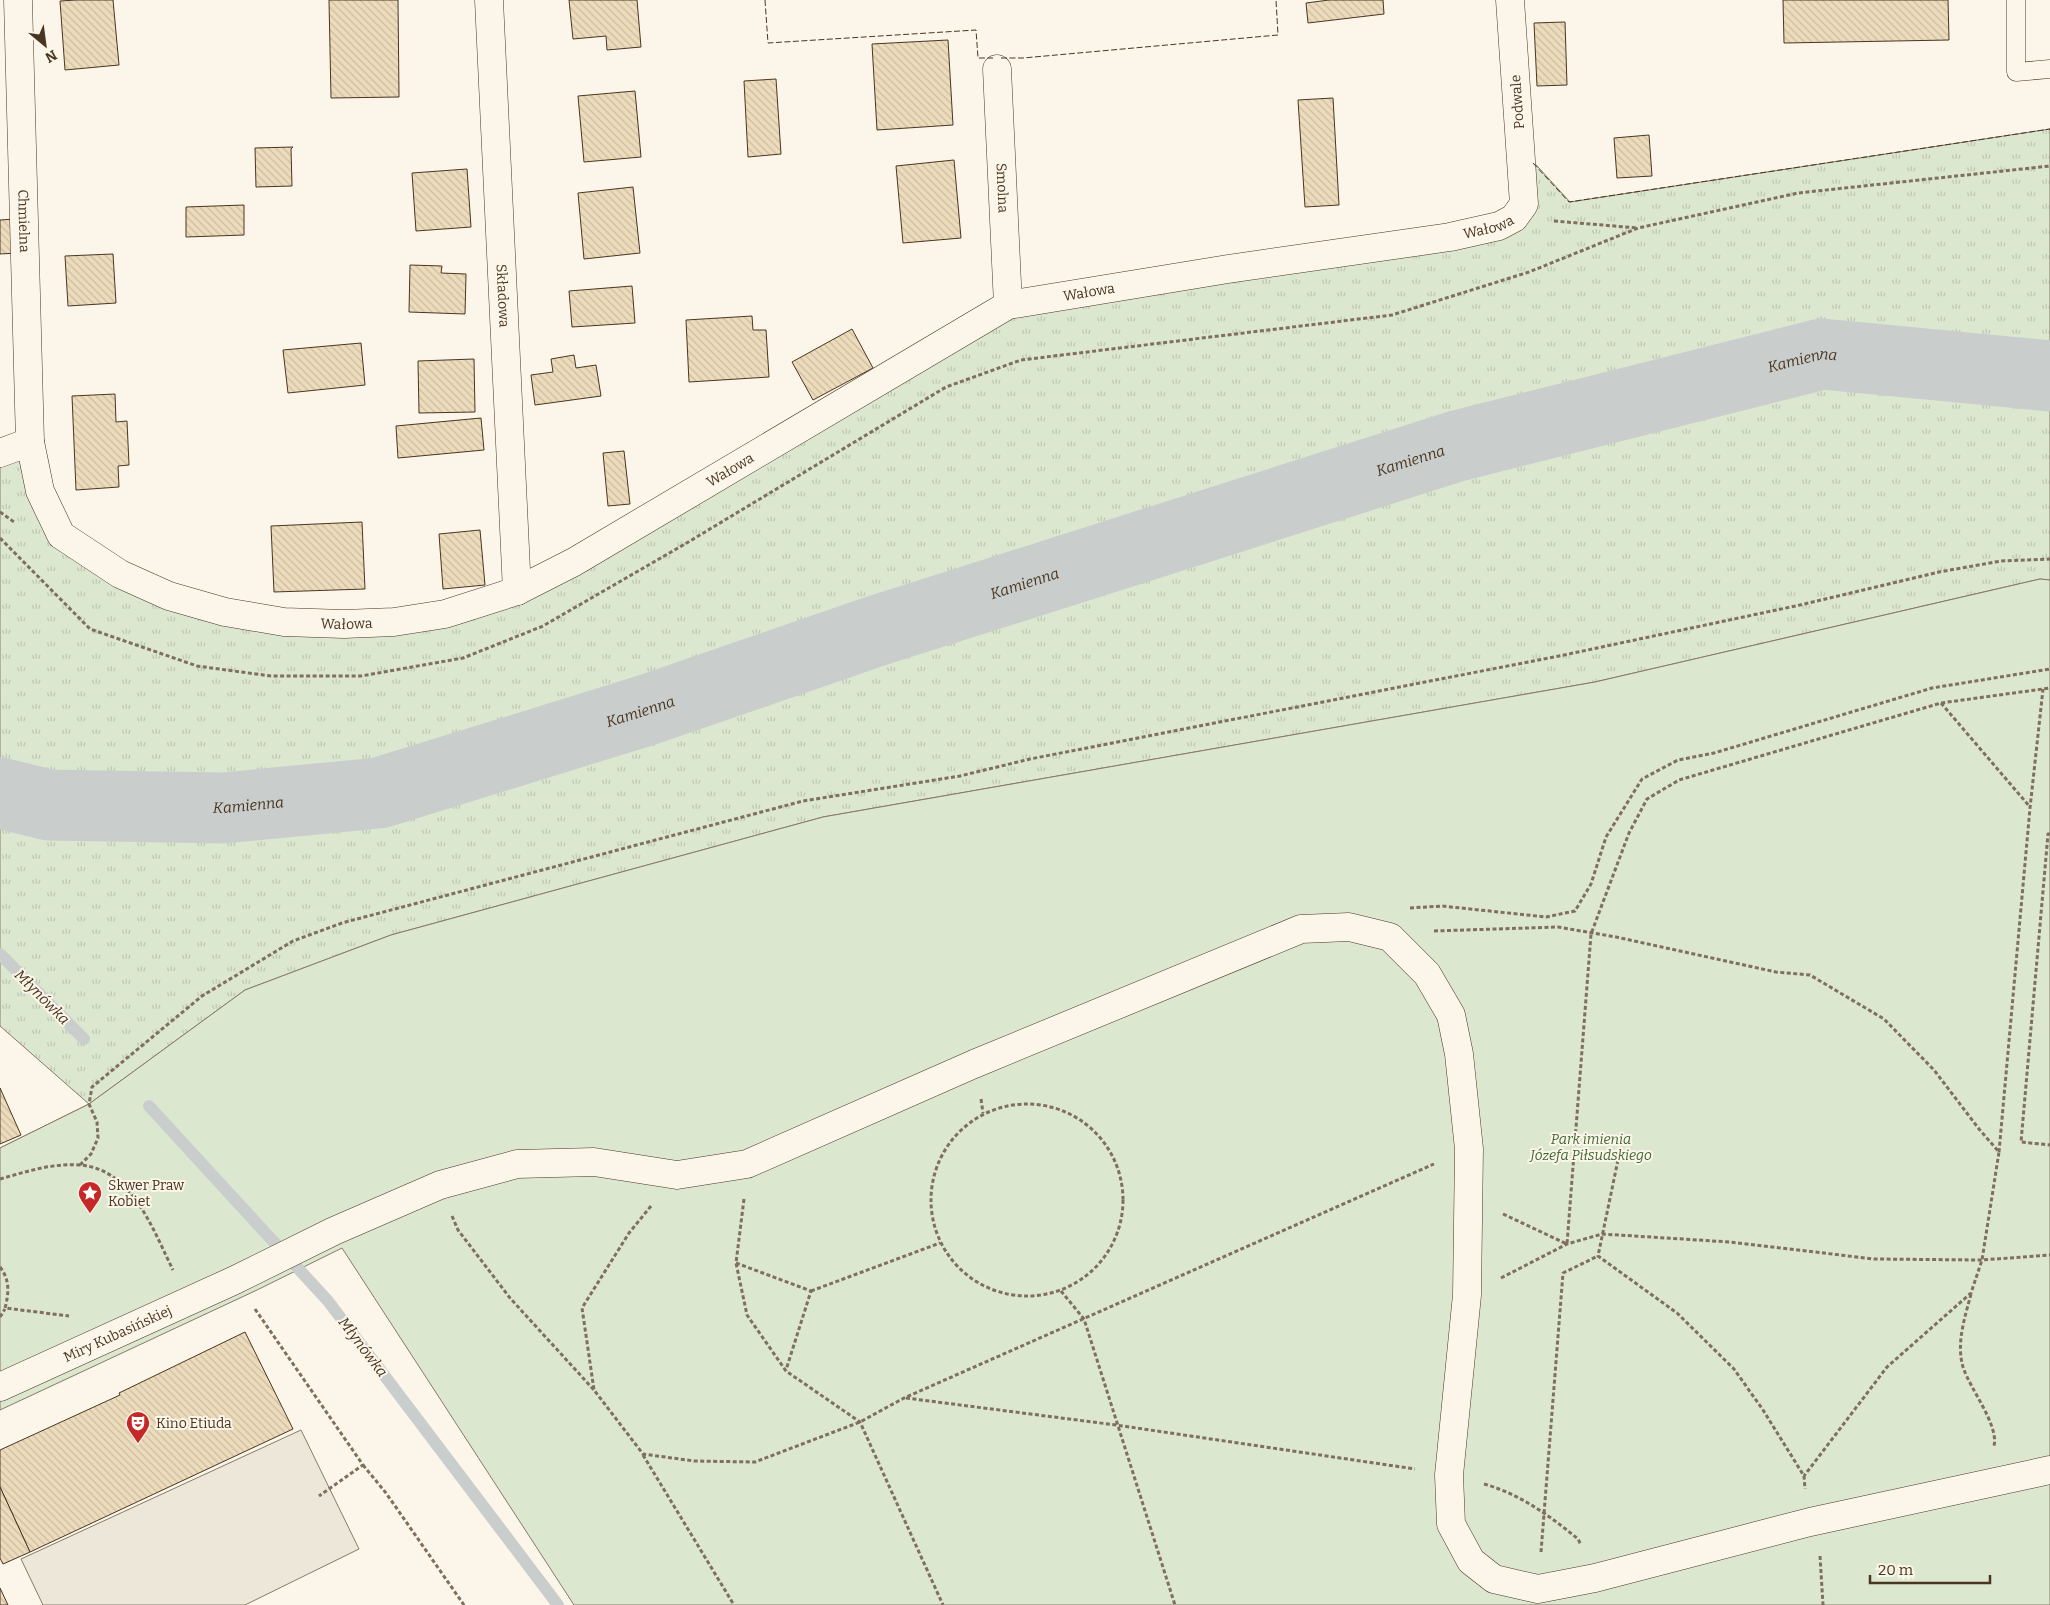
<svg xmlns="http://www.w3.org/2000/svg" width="2050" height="1605" viewBox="0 0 2050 1605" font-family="Bitter,serif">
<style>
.grass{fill:url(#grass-tufts);stroke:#887966}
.park{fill:#dce7d0;stroke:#887966}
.parking{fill:#ede7d9;stroke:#887966}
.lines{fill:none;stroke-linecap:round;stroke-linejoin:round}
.stream{stroke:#c9cecd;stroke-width:12}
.river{stroke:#c9cecd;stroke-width:71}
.building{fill:url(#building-back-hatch);stroke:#4a3520}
.service-casing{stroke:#4a3520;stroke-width:19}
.pedestrian-casing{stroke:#4a3520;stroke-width:29}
.minor-casing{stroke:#4a3520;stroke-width:29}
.path{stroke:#7f6f5c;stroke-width:3;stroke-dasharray:4 2.5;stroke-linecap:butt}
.service{stroke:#fbf6e9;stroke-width:18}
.pedestrian{stroke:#fbf6e9;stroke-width:28}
.minor{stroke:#fbf6e9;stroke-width:28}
.fence{stroke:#4a3520;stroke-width:1;stroke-dasharray:6 2.5;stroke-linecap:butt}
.labels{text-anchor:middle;stroke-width:4;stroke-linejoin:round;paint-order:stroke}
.street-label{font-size:14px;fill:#4a3520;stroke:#fbf6e9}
.park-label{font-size:14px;font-style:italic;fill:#436837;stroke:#fbf6e9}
.poi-label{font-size:14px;fill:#4a3520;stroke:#fbf6e9;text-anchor:start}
.water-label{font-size:15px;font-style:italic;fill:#4a3520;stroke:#fbf6e9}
</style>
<defs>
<pattern id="grass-tufts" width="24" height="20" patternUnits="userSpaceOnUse" patternTransform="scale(1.25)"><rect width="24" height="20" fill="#dce7d0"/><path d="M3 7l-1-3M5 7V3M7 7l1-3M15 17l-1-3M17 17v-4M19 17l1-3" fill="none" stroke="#bec7b2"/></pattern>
<pattern id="building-back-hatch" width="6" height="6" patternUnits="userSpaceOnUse" patternTransform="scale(1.25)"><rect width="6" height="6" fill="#ecdcbc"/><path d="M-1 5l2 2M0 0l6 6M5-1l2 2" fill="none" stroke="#ccbda1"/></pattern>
</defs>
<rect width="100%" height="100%" fill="#fbf6e9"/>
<!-- grass -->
<polygon class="grass" points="2050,129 2050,580 2040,579 1595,682 823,817 391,935 245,990 89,1104 0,1387 0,1148 89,1104 0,1026 0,453 30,442 61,535 169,596 344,624 517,591 1008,305 1514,218 1528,156 1570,202"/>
<!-- park -->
<polygon class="park" points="2040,579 2050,580 2050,1605 574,1605 342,1248 257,1290 0,1410 0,1148 89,1104 245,990 391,935 823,817 1595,682"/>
<!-- parking -->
<polygon class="parking" points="301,1430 359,1549 245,1605 43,1605 21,1559"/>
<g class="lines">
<!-- stream -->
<g class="stream">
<polyline points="0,954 84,1039"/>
<polyline points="149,1106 328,1301 558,1605"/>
</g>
<!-- river -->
<path class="river" id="s1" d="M0,793L49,805L223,808L379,793L647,710L876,631L1457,446L1822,354L2050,376"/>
</g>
<!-- building -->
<g class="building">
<polygon points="76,0 113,0 119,65 65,70 60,1"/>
<polygon points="329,0 398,0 399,97 331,98"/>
<polygon points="569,0 637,0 641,47 607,50 606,36 573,39"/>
<polygon points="1329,0 1383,0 1384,14 1308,23 1306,3"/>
<polygon points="1783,0 1948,0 1949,40 1784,43"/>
<polygon points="1565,22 1567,85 1537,86 1534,23"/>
<polygon points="948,40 953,125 877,130 872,44"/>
<polygon points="776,79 781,154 748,157 744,81"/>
<polygon points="635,91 641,157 584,162 578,96"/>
<polygon points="1333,98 1339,205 1305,207 1298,100"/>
<polygon points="1649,135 1652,176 1617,178 1614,138"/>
<polygon points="293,147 291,149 292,186 256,187 255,148"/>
<polygon points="954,160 961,238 903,243 896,166"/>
<polygon points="467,169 471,227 416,231 412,173"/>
<polygon points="633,187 640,253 584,259 578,193"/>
<polygon points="244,205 244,235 186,237 186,207"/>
<polygon points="15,219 17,253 0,254 0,220"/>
<polygon points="113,254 116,303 68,306 65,256"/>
<polygon points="410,265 442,266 441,273 466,274 465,314 409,312"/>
<polygon points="632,286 635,323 572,327 569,291"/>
<polygon points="752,316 753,330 766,330 769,377 689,382 686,320"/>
<polygon points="852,329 873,368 813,400 792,362"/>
<polygon points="361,343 365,385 288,393 283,350"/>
<polygon points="574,355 576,368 596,365 601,396 535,405 531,375 553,372 551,359"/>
<polygon points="474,359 475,412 419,413 418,361"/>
<polygon points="115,394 116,422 127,421 129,465 118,466 119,487 76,490 72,396"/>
<polygon points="481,418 484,450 398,458 396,426"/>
<polygon points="624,451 630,504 608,506 603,453"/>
<polygon points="362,522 365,589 274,592 271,526"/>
<polygon points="480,530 485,585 443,589 439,534"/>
<polygon points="0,1088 21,1135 0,1144"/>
<polygon points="245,1332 293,1429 30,1552 0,1487 0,1450 120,1395 119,1393"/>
<polygon points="0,1487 30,1552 3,1564 0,1558"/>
<polygon points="0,1588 8,1605 0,1605"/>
</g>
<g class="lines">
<!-- service casing -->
<g class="service-casing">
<polyline id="service" points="2016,0 2016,72 2050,69"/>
</g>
<!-- pedestrian casing -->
<g class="pedestrian-casing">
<g id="pedestrian">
<path id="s2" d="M0,1387L235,1280L334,1231L440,1185L517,1164L594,1162L677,1175L747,1164L974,1064L1301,929L1349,927L1390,937L1427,974L1451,1015L1459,1054L1469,1149L1467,1295L1449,1475L1451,1524L1471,1561L1494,1579L1538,1589L1595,1578L1810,1522L2050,1470"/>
</g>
</g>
<!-- minor casing -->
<g class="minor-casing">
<g id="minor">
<path id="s3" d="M18,0L30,442L40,491L61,535L120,574L169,596L225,612L284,622L344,624L394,622L445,614L517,591L574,562L1008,305L1228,269L1450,237L1499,226L1514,218L1524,204L1510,0"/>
<path id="s4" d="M489,0L517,591"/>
<path id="s5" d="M997,69L1008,305"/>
<polyline points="0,453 30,442"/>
</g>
</g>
<!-- path -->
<g class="path">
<polyline points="1554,221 1638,228"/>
<polyline points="0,512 14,522"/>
<polyline points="0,538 90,629 197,666 271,676 361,676 463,658 543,626 685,544 946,387 1021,360 1392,315 1529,272 1638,228 1798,193 2050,166"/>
<polyline points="1941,703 2030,807"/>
<polyline points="2050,834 2048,834 2021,1142 2050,1145"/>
<polyline points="1410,908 1442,906 1546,917 1575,911 1591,884 1606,837 1642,779 1678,760 1714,753 1932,688 2050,669"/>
<polyline points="1434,931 1558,927 1616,937 1776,972 1810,975 1884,1019 1934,1070 1979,1129 1999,1152 1982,1260 1971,1293 1887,1367 1804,1476"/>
<polyline points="981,1099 983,1113"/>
<circle cx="1027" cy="1200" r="96"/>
<polyline points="1999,1152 2030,808 2043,689"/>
<polyline points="1618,1160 1598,1256 1677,1313 1734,1369 1763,1410 1804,1476 1805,1489"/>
<polyline points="80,1165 91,1154 98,1138 97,1122 89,1104 92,1087 202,996 293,941 342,923 803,801 960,776 1030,759 1564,655 1800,605 1939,572 2001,561 2050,559"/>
<path d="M0,1179C25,1172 52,1163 79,1165C132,1168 153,1230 173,1270"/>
<polyline points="744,1199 736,1263 747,1315 786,1371 860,1422 943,1605"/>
<polyline points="651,1206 629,1233 582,1308 594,1390 643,1454 694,1461 755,1462 860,1422 904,1398 1434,1164"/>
<polyline points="1503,1214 1567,1244 1591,934 1629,833 1647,799 1679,780 1941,703 2050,688"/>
<polyline points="452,1216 458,1230 510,1298 594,1390"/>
<polyline points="736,1263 811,1291 786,1370"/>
<path d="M0,1267C10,1280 9,1293 5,1308L69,1316"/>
<polyline points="1501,1278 1567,1244 1602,1234 1730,1242 1874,1259 1982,1260 2050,1255"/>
<polyline points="811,1291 940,1243"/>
<polyline points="1061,1291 1084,1319 1175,1605"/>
<path d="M1971,1294C1965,1317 1956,1343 1963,1367C1970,1389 1999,1425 1994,1446"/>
<polyline points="255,1309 363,1465 319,1496"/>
<polyline points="0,1317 5,1309"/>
<polyline points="906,1398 1116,1425 1415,1469"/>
<polyline points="643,1455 734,1605"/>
<polyline points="363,1465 386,1493 464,1605"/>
<path d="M1484,1484C1520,1494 1550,1516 1578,1539L1581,1545"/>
<polyline points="1541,1552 1563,1273 1598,1256"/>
<polyline points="1820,1556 1823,1605"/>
</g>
<!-- service -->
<use href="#service" class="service"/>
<!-- pedestrian -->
<use href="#pedestrian" class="pedestrian"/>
<!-- minor -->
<use href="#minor" class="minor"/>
<!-- fence -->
<g class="fence">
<polyline points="765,0 768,43 976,30 978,58 993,58"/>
<polyline points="1001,58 1023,58 1278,35 1276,0"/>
<polyline points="1533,163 1569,202 2050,129"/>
</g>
</g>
<!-- icons -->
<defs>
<g id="sight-pin" transform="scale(1.25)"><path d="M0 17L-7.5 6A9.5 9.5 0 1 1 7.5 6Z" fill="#c62828" stroke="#fbf6e9"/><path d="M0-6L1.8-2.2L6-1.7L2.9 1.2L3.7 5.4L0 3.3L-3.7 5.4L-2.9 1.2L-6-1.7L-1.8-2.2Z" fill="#fff"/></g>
<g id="theatre-pin" transform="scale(1.25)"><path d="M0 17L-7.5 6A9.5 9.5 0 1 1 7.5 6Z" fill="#c62828" stroke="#fbf6e9"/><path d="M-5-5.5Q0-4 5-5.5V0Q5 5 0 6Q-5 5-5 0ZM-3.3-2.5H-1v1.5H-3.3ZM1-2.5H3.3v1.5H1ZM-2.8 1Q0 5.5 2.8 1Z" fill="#fff"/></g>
</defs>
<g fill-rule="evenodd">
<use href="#sight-pin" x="90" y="1193"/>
<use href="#theatre-pin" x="138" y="1423"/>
</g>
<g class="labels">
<!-- street labels -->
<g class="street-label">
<text transform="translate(1517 102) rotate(-94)" y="5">Podwale</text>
<text dy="5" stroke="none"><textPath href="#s5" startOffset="119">Smolna</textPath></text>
<text dy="5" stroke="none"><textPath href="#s3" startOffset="221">Chmielna</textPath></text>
<text dy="5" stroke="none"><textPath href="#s3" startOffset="2076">Wałowa</textPath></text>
<text dy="5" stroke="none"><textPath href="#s3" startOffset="1671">Wałowa</textPath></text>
<text dy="5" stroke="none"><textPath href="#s4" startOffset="296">Składowa</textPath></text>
<text dy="5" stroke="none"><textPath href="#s3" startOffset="1266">Wałowa</textPath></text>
<text dy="5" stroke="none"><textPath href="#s3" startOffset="846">Wałowa</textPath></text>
<text dy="5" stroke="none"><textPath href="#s2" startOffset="129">Miry Kubasińskiej</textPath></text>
</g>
<!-- park labels -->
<g class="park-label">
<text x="1591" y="1144">Park imienia<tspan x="1591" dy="16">Józefa Piłsudskiego</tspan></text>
</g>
<!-- poi labels -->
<g class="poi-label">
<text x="108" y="1190">Skwer Praw<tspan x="108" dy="16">Kobiet</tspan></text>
<text x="156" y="1428">Kino Etiuda</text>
</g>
<!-- water labels -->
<g class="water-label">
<text dy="5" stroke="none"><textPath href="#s1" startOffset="1870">Kamienna</textPath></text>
<text dy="5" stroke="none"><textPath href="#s1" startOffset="1465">Kamienna</textPath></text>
<text dy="5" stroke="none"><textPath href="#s1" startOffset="1060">Kamienna</textPath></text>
<text dy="5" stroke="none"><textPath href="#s1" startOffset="655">Kamienna</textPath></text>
<text dy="5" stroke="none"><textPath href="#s1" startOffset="250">Kamienna</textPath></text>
<text transform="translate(42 997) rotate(45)" y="5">Młynówka</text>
<text transform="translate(363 1347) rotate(53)" y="5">Młynówka</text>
</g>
</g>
<!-- north arrow -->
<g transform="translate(45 45) rotate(151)" stroke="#fbf6e9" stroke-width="4" paint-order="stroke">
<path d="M0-4L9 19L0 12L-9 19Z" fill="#4a3520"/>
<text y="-8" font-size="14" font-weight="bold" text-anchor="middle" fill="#4a3520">N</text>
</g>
<!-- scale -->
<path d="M1870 1575v8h120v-8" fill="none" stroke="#4a3520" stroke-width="2.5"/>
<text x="1878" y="1575" font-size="15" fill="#4a3520" stroke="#fbf6e9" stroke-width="4" paint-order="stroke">20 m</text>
</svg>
